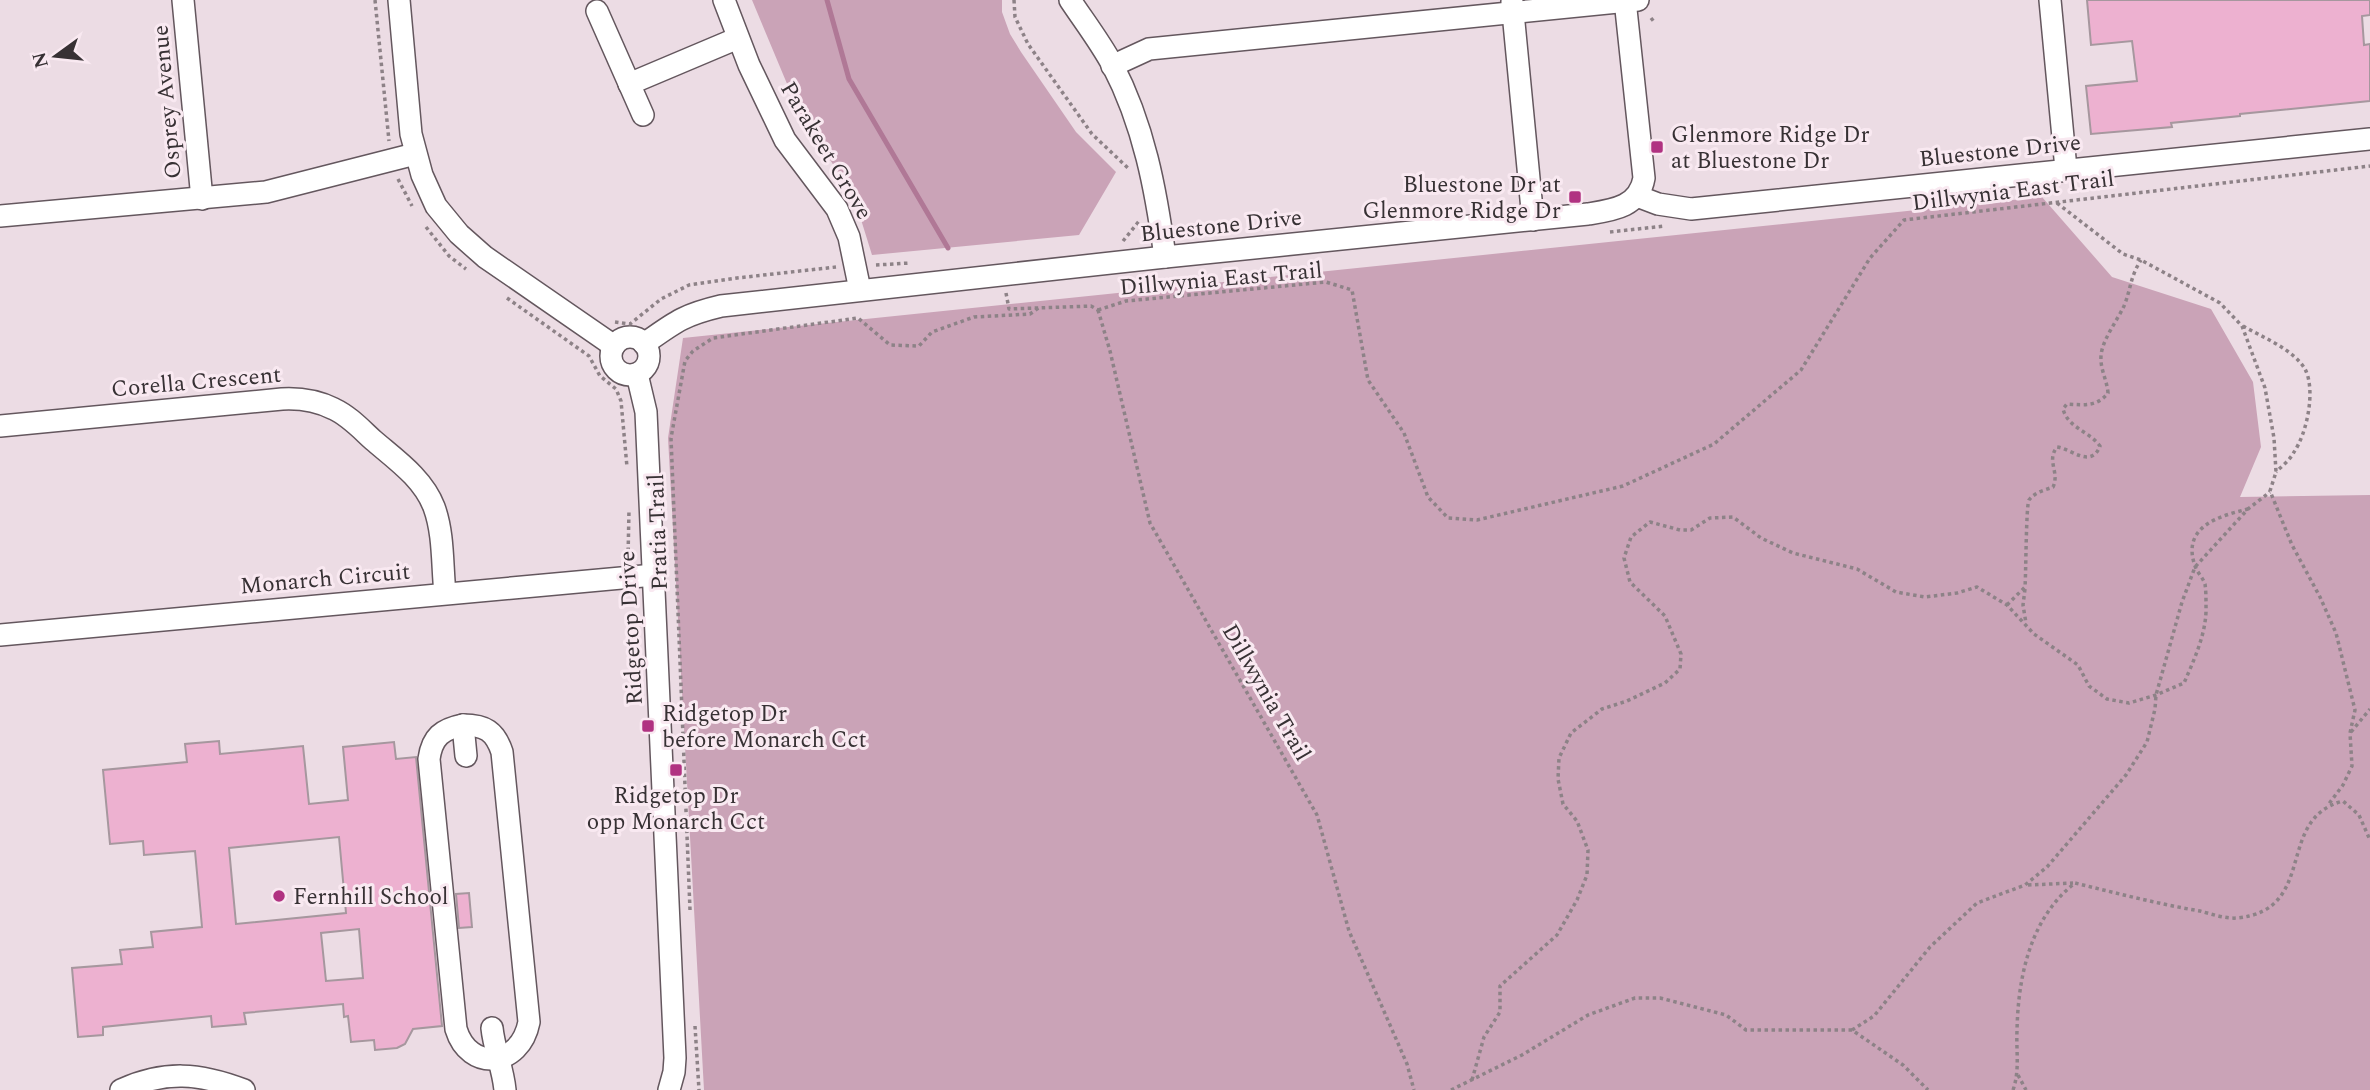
<svg xmlns="http://www.w3.org/2000/svg" width="2370" height="1090" viewBox="0 0 2370 1090" font-family="Spectral,serif">
<style>
.green{fill:#caa3b7}
.lines{fill:none;stroke-linecap:round;stroke-linejoin:round}
.stream{stroke:#b07896;stroke-width:5}
.building{fill:#edb1d0;stroke:#a6979e;stroke-width:2;fill-rule:evenodd}
.minor-casing{stroke:#64575e;stroke-width:24}
.path{stroke:#8d8287;stroke-width:3.5;stroke-dasharray:3.5 3.5;stroke-linecap:butt}
.minor{stroke:#fff;stroke-width:21}
.poi-dot{fill:#b03281;stroke:#f9e9f1;stroke-width:2.5}
.labels{text-anchor:middle;stroke-width:6;stroke-linejoin:round;paint-order:stroke}
.street-label{font-size:23px;fill:#373134;stroke:#f9e9f1}
.poi-label{font-size:23px;fill:#373134;stroke:#f9e9f1;text-anchor:start}
</style>
<rect width="100%" height="100%" fill="#ecdce4"/>
<!-- green -->
<g class="green">
<polygon points="752,0 1002,0 1002,12 1010,34 1021,52 1076,132 1116,172 1079,235 872,255 854,197 798,110"/>
<polygon points="2042,197 2112,277 2211,309 2253,382 2261,447 2240,497 2370,495 2370,1090 704,1090 668,438 683,338"/>
</g>
<g class="lines">
<!-- stream -->
<polyline class="stream" points="827,0 849,79 948,248"/>
</g>
<!-- building -->
<g class="building">
<polygon points="2087,0 2370,0 2370,15 2362,16 2364,45 2370,44 2370,101 2240,114 2240,116 2171,123 2172,127 2091,134 2086,86 2137,81 2132,41 2091,45"/>
<path d="M219,741L220,754L303,746L309,804L348,800L343,747L394,742L396,759L416,757L442,1026L413,1029L405,1044L397,1048L375,1050L374,1040L351,1042L348,1016L344,1017L343,1004L244,1013L246,1024L212,1027L211,1016L103,1027V1035L78,1037L72,968L122,964L120,950L153,947L151,932L202,927L195,851L144,855L143,841L110,844L103,770L187,762L185,744ZM339,837L346,913L236,924L229,848ZM359,929L363,978L326,981L321,933Z"/>
<polygon points="469,893 472,927 459,928 456,894"/>
</g>
<g class="lines">
<!-- minor casing -->
<g class="minor-casing">
<g id="minor">
<polyline points="183,0 202,199"/>
<polyline points="399,0 411,134 422,175 436,206 459,234 485,257 614,346"/>
<polyline points="724,0 749,65 785,140 837,209 849,237 860,290"/>
<path d="M1070,0C1084,21 1100,42 1112,64C1144,125 1156,190 1165,257"/>
<polyline points="2050,0 2066,169"/>
<polyline points="1512,2 1533,220"/>
<polyline points="597,11 643,115"/>
<polyline points="1112,66 1149,49 1638,0"/>
<polyline points="629,84 738,38"/>
<polyline points="1637,196 1658,204 1691,209 2370,139"/>
<polyline points="0,216 266,192 415,154"/>
<circle cx="630" cy="356" r="19"/>
<path d="M644,344C675,322 683,315 721,306L1165,257L1588,214C1613,210 1639,207 1644,178L1625,0"/>
<polyline points="637,374 646,412 675,1058 674,1072 669,1090"/>
<path d="M0,426L282,399C300,398 318,401 334,409C349,416 361,429 373,440C395,459 423,478 434,507C444,534 442,566 445,593"/>
<polyline points="0,635 654,575"/>
<path d="M463,725C485,725 495,731 502,752L529,1022C520,1068 469,1072 456,1029L429,759C432,737 442,729 463,725Z"/>
<polyline points="463,725 466,756"/>
<path d="M492,1028C494,1049 503,1068 505,1090"/>
<path d="M121,1090C165,1070 200,1073 244,1090"/>
</g>
</g>
<!-- path -->
<g class="path">
<polyline points="375,0 389,141"/>
<polyline points="1014,0 1015,17 1028,44 1092,134 1129,169"/>
<polyline points="1651,18 1655,23"/>
<polyline points="398,179 412,206"/>
<polyline points="2057,203 2123,254 2141,260 2220,303 2242,326 2265,388 2274,438 2276,472 2270,491 2292,545 2320,597 2336,633 2355,710 2350,733 2352,766 2343,785 2328,805"/>
<polyline points="426,227 449,256 466,269"/>
<polyline points="1610,232 1665,226"/>
<polyline points="1123,241 1140,220"/>
<polyline points="876,265 910,263"/>
<polyline points="1006,293 1009,309 1091,306 1098,310"/>
<polyline points="507,298 589,356 600,376 616,389 621,401 627,467"/>
<polyline points="1098,310 1126,301 1326,282 1352,290 1368,380 1404,433 1428,497 1448,518 1477,520 1623,486 1714,444 1801,370 1870,258 1904,220 2370,166"/>
<polyline points="1098,310 1110,351 1150,523 1317,815 1349,931 1407,1064 1414,1090"/>
<polyline points="615,322 630,324 661,299 689,285 737,278 836,267"/>
<path d="M2243,326C2262,337 2293,349 2305,369C2316,390 2307,433 2294,452C2290,460 2282,466 2276,472"/>
<polyline points="628,558 629,510"/>
<polyline points="2025,589 2023,605 2026,623"/>
<path d="M2007,605L2025,587C2026,574 2026,505 2029,500C2035,492 2045,490 2053,487C2060,472 2046,461 2057,447C2072,449 2091,469 2100,446C2089,431 2068,428 2063,409L2067,404C2084,405 2097,407 2108,393C2107,380 2100,369 2101,356C2102,340 2117,321 2124,306C2131,289 2130,277 2141,260"/>
<polyline points="2351,732 2370,709"/>
<polyline points="2028,885 2073,883"/>
<polyline points="690,910 671,438 685,361 693,351 713,338 858,318 890,345 919,346 932,332 974,317 1030,314 1040,307"/>
<polyline points="695,1026 699,1090"/>
<polyline points="1852,1030 1874,1016 1930,947 1977,903 2025,885 2047,867 2126,775 2147,742 2155,709 2156,695 2182,602 2195,567 2248,509 2270,492"/>
<polyline points="2018,1075 2026,1090"/>
<path d="M1472,1080L1484,1037L1500,1012V986L1557,935L1577,900L1587,875L1588,850L1577,821L1563,804L1558,779L1559,758L1571,733L1602,709L1627,701L1665,683L1680,669L1681,654L1665,616L1630,582L1624,558L1631,537L1650,522L1680,530H1691L1710,518L1733,517L1761,538L1793,553L1857,569L1896,592L1925,597L1957,593L1977,587L2007,605L2034,634L2078,665L2089,686L2107,699L2129,703L2156,695L2184,683C2194,660 2207,632 2206,606C2206,599 2206,591 2205,584C2203,578 2197,572 2195,566C2181,526 2220,516 2248,509"/>
<polyline points="1451,1090 1522,1055 1588,1015 1635,998 1660,998 1726,1015 1746,1030 1852,1030 1903,1065 1928,1090"/>
<path d="M2013,1090C2020,1070 2016,1051 2017,1031C2018,977 2030,918 2075,883C2116,893 2158,904 2200,911C2211,914 2226,919 2237,918C2319,910 2274,819 2343,801L2359,815L2370,840"/>
</g>
<!-- minor -->
<use href="#minor" class="minor"/>
</g>
<!-- markers -->
<g class="poi-dot">
<rect x="1650" y="140" width="14" height="14" rx="3.5"/>
<rect x="1568" y="190" width="14" height="14" rx="3.5"/>
<rect x="641" y="719" width="14" height="14" rx="3.5"/>
<rect x="669" y="763" width="14" height="14" rx="3.5"/>
<circle cx="279" cy="896" r="7"/>
</g>
<g class="labels">
<!-- street labels -->
<g class="street-label">
<text transform="translate(166 102) rotate(-95)" y="8">Osprey Avenue</text>
<text transform="translate(827 150) rotate(59)" y="8">Parakeet Grove</text>
<text transform="translate(2000 150) rotate(-6)" y="8">Bluestone Drive</text>
<text transform="translate(2013 190) rotate(-7)" y="8">Dillwynia East Trail</text>
<text transform="translate(1221 225) rotate(-6)" y="8">Bluestone Drive</text>
<text transform="translate(1221 278) rotate(-5)" y="8">Dillwynia East Trail</text>
<text transform="translate(196 381) rotate(-5)" y="8">Corella Crescent</text>
<text transform="translate(657 532) rotate(-92)" y="8">Pratia Trail</text>
<text transform="translate(325 578) rotate(-5)" y="8">Monarch Circuit</text>
<text transform="translate(630 628) rotate(-93)" y="8">Ridgetop Drive</text>
<text transform="translate(1267 692) rotate(60)" y="8">Dillwynia Trail</text>
</g>
<!-- poi labels -->
<g class="poi-label">
<text x="1671" y="142">Glenmore Ridge Dr<tspan x="1671" dy="26">at Bluestone Dr</tspan></text>
<text x="1561" y="192" text-anchor="end">Bluestone Dr at<tspan x="1561" dy="26">Glenmore Ridge Dr</tspan></text>
<text x="662" y="721">Ridgetop Dr<tspan x="662" dy="26">before Monarch Cct</tspan></text>
<text x="676" y="803" text-anchor="middle">Ridgetop Dr<tspan x="676" dy="26">opp Monarch Cct</tspan></text>
<text x="293" y="904">Fernhill School</text>
</g>
</g>
<!-- north arrow -->
<g transform="translate(56 56) rotate(255)" stroke="#f9e9f1" stroke-width="5" paint-order="stroke">
<path d="M0-5L12 26L0 18L-12 26Z" fill="#373134"/>
<text y="-10" font-size="19" font-weight="bold" text-anchor="middle" fill="#373134">N</text>
</g>
</svg>
